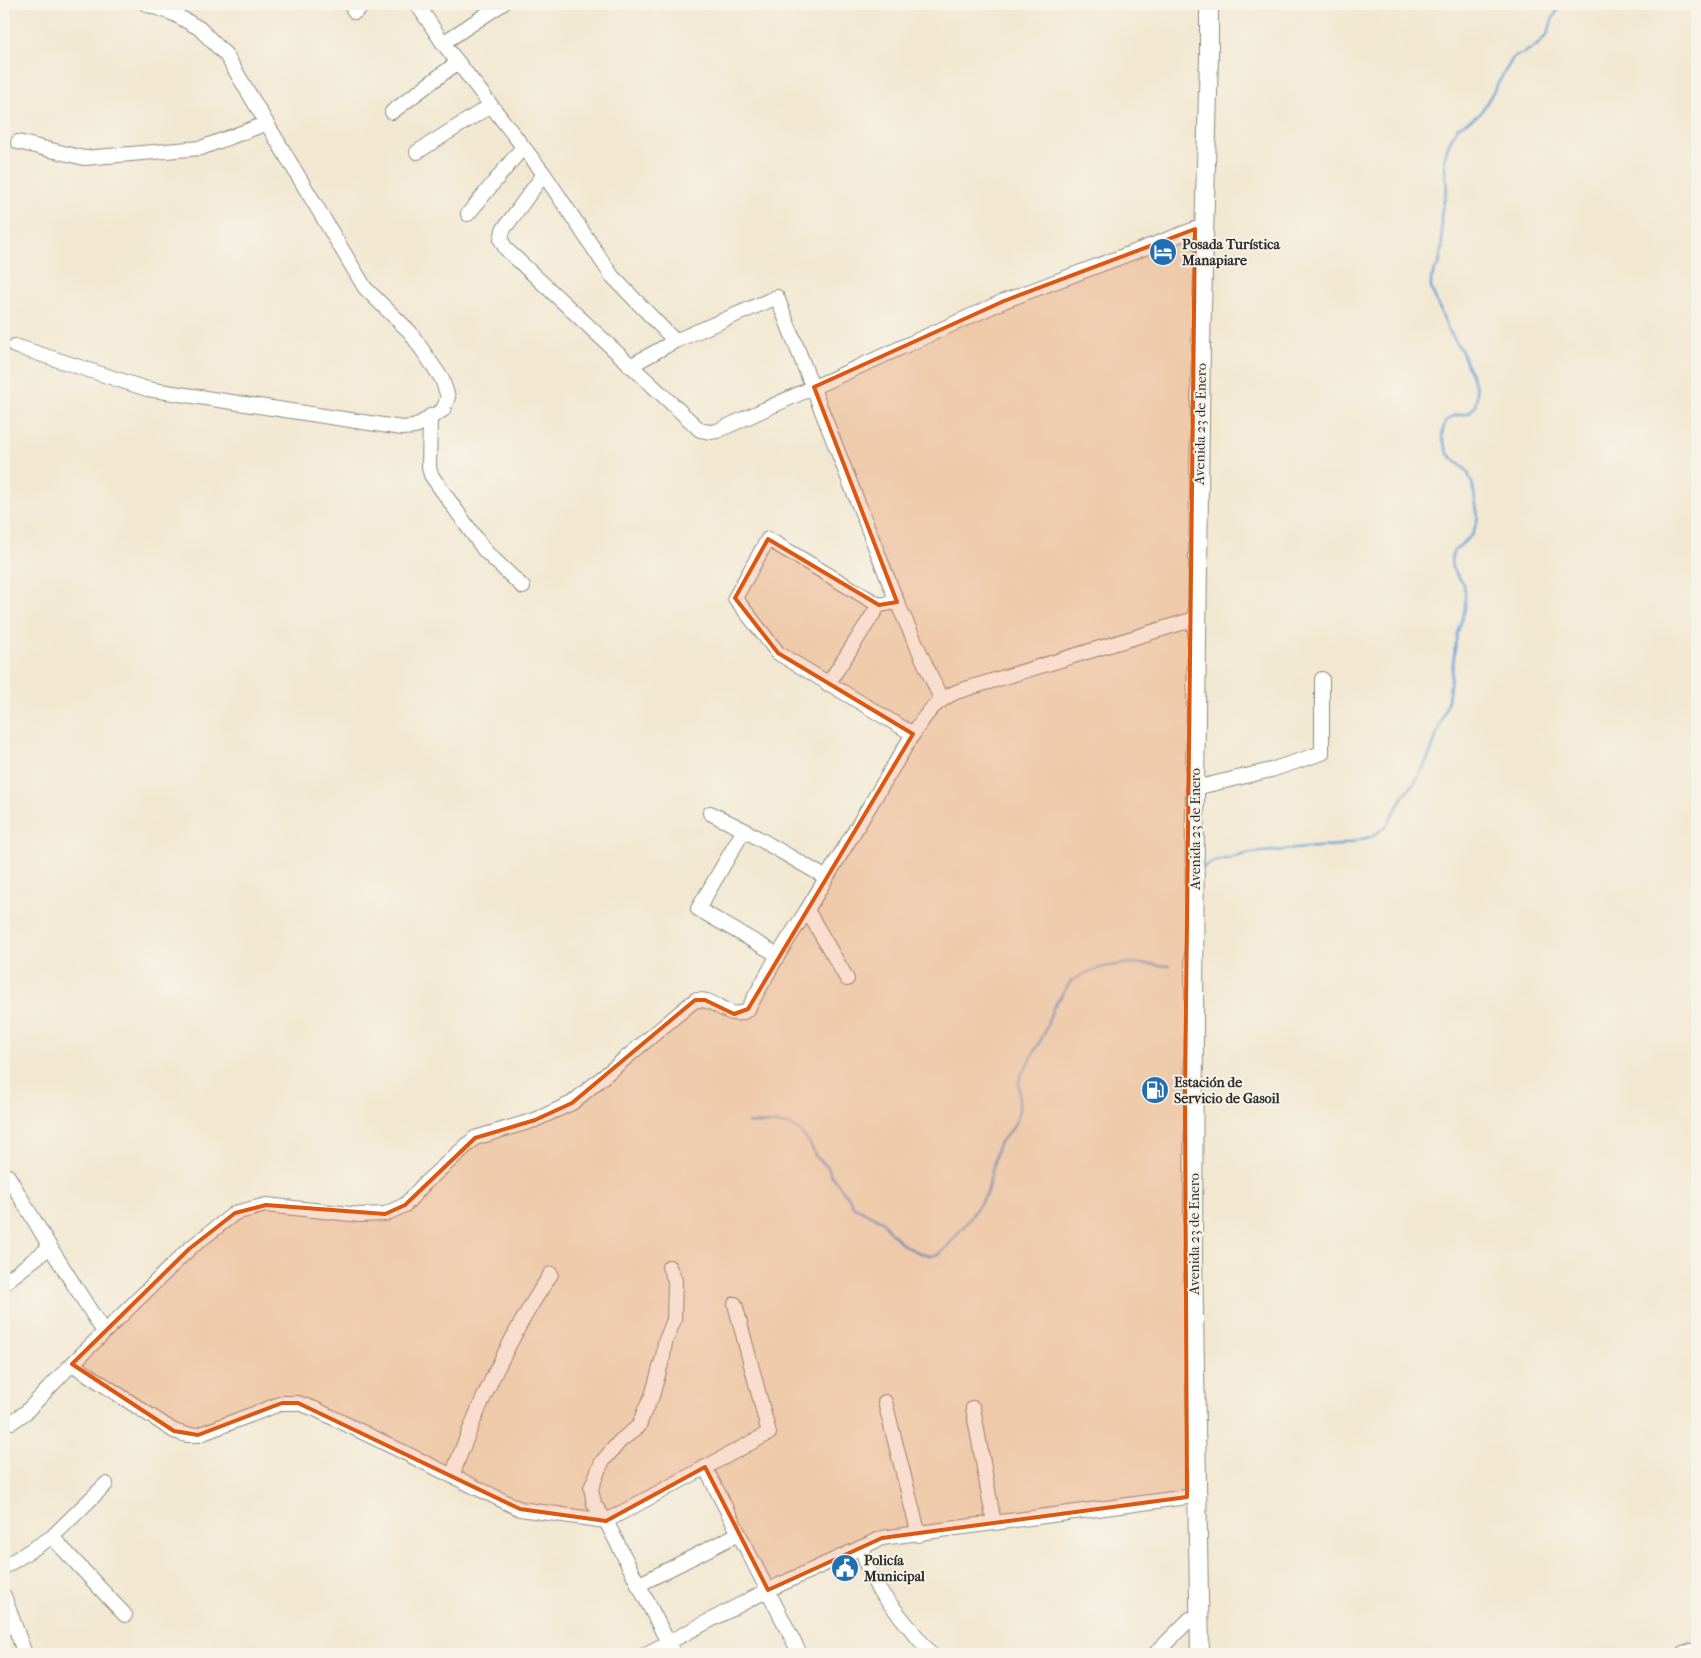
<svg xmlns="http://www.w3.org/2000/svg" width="1701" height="1658" viewBox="0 0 1701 1658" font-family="'IM FELL French Canon',serif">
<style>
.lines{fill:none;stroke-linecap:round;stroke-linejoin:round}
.stream{stroke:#6ba3da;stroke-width:2.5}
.minor-casing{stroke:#8e8a7e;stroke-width:16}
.major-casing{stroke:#8e8a7e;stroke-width:20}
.minor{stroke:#fff;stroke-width:14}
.major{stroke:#fff;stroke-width:18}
.marked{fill:#df570e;fill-opacity:0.2;stroke:#df570e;stroke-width:4;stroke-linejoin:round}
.labels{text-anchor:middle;stroke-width:4;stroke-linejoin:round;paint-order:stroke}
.poi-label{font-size:14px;font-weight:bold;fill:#2b2b2b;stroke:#f7f3e8;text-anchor:start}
.street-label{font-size:14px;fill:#2b2b2b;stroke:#f7f3e8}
</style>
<rect width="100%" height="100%" fill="#f7f3e8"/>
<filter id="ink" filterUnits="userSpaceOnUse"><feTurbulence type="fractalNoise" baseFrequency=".02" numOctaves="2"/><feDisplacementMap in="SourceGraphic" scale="10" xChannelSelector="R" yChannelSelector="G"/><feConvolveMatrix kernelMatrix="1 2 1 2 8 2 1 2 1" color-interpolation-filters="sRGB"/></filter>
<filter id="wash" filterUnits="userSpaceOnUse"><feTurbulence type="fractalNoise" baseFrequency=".0096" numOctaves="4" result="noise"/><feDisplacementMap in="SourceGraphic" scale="20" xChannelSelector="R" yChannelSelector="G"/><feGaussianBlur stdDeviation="1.12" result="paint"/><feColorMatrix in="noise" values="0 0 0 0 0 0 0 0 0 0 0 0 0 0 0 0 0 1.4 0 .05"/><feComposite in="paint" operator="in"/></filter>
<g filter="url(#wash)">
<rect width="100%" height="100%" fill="#f2e8d1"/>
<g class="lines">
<!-- stream -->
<g class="stream">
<polyline points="1201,869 1212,862 1251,853 1340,845 1373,836 1387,825 1403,796 1415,782 1423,768 1431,752 1448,700 1457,634 1465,609 1465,590 1462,582 1452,568 1451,559 1454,551 1473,534 1478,517 1473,486 1467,471 1448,454 1442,437 1443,429 1446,421 1453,416 1469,413 1475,406 1477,396 1476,387 1461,350 1448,329 1431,288 1431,280 1434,271 1439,265 1442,247 1441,215 1447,187 1444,160 1449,143 1458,127 1480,114 1513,58 1535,47 1547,35 1553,18 1561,4"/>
<polyline points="748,1123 779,1124 789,1125 798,1130 809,1142 816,1157 828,1167 831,1175 849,1198 853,1206 882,1221 892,1234 905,1246 922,1254 930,1256 939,1254 946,1248 968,1221 987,1193 997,1149 1000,1142 1012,1129 1017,1119 1019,1111 1019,1082 1022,1074 1044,1034 1053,1008 1071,981 1088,972 1104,967 1129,963 1169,966"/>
</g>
</g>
</g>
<g filter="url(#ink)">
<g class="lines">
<!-- minor casing -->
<g class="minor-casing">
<g id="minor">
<polyline points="350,4 355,12 364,4"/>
<polyline points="417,4 443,43 544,174 612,276 675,341"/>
<polyline points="443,43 502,4"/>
<polyline points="392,112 458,62"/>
<polyline points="18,142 84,158 201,148 265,124"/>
<polyline points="417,152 490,106"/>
<polyline points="544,174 503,230 501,240 506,249 700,430 710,432 717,431 1004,301 1195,229"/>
<polyline points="468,214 523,147"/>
<polyline points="15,346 147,389 402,428 414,427 443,410 448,397 442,379 410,332 365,288 226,55 199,28 174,14 146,4"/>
<polyline points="630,366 675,341 777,297 897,602 941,699"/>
<polyline points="430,416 429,467 431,475 485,551 523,587"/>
<polyline points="897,602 879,605 768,539 735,598 778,653 913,734"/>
<polyline points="828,684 879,605"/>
<polyline points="1195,788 1271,770 1322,753 1322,679"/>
<polyline points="710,813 744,830 825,877"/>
<polyline points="744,830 698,909 778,955"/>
<polyline points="807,910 847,979"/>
<polyline points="8,1176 50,1247 104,1332"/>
<polyline points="4,1283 50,1247"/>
<polyline points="72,1364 174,1431 187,1435 198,1435 282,1403 298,1403 315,1409 520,1509 606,1521 594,1504 591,1488 602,1462 620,1441 639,1426 644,1412 652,1396 663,1357 665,1342 674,1320 675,1280 669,1267"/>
<polyline points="885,1402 919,1535"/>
<polyline points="973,1408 994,1523"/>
<path d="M4,1422H12L26,1412L72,1364L189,1249L235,1213L266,1205L360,1215L385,1214L405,1205L425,1183L475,1138L535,1120L572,1103L695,1000C699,1000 703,1000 707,1001C722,1006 734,1021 748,1009L778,955L807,910L913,734C927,713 933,703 956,692L1188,621L1197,620"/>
<polyline points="705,1467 800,1654"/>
<path d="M452,1476C478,1405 509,1336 551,1274"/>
<polyline points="52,1537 125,1615"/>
<polyline points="862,1547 867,1566 878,1589 931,1654"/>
<polyline points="4,1567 52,1537 106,1484"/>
<polyline points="638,1585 738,1534"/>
<polyline points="4,1596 25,1654"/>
<polyline points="646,1654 768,1590 882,1538 1187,1497"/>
<polyline points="674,1654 606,1521 769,1433 735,1304"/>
<polyline points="1155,1654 1190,1619"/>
<polyline points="1683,1654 1697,1649"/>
</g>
</g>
<!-- major casing -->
<g class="major-casing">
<polyline id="major" points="1200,1654 1193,1255 1195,788 1201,345 1209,57 1209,4"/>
</g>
<!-- minor -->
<use href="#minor" class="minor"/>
<!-- major -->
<use href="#major" class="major"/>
</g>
</g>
<!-- marked area -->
<path class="marked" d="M1195,229L1185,1093L1187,1497L882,1538L768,1590L705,1467L606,1521L520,1509L298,1403H282L198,1435L174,1431L72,1364L189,1249L235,1213L266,1205L385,1214L405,1205L475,1138L535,1120L572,1103L695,1000H705L734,1014L748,1009L913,734L778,653L735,598L768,539L879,605L897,602L814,387L1004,301Z"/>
<!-- icons -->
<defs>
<g id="hotel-disc" transform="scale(1.4375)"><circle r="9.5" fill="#1f6fb2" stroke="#f7f3e8"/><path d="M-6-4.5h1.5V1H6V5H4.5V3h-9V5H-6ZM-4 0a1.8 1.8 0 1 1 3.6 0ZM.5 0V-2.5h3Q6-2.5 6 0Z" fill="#fff"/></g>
<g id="fuel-disc" transform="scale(1.4375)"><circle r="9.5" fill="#1f6fb2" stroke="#f7f3e8"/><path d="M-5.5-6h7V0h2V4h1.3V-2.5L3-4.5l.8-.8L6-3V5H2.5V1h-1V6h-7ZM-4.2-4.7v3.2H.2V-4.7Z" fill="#fff"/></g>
<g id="civic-disc" transform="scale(1.4375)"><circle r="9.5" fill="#1f6fb2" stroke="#f7f3e8"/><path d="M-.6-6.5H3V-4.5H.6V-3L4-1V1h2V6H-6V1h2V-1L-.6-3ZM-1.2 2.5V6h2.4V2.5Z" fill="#fff"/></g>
</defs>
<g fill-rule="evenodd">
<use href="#hotel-disc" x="1163" y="252"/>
<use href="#fuel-disc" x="1155" y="1090"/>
<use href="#civic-disc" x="845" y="1568"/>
</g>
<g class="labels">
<!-- poi labels -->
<g class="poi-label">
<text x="1182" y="249">Posada Turística<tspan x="1182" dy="16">Manapiare</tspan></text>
<text x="1174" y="1087">Estación de<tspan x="1174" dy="16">Servicio de Gasoil</tspan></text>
<text x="864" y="1565">Policía<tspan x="864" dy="16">Municipal</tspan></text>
</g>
<!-- street labels -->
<g class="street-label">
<text transform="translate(1200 424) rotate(-89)" y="5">Avenida 23 de Enero</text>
<text transform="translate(1195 829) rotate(-90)" y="5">Avenida 23 de Enero</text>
<text transform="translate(1194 1234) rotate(-90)" y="5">Avenida 23 de Enero</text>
</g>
</g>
<!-- margin -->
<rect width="1701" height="1658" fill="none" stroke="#f7f3e8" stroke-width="20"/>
</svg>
